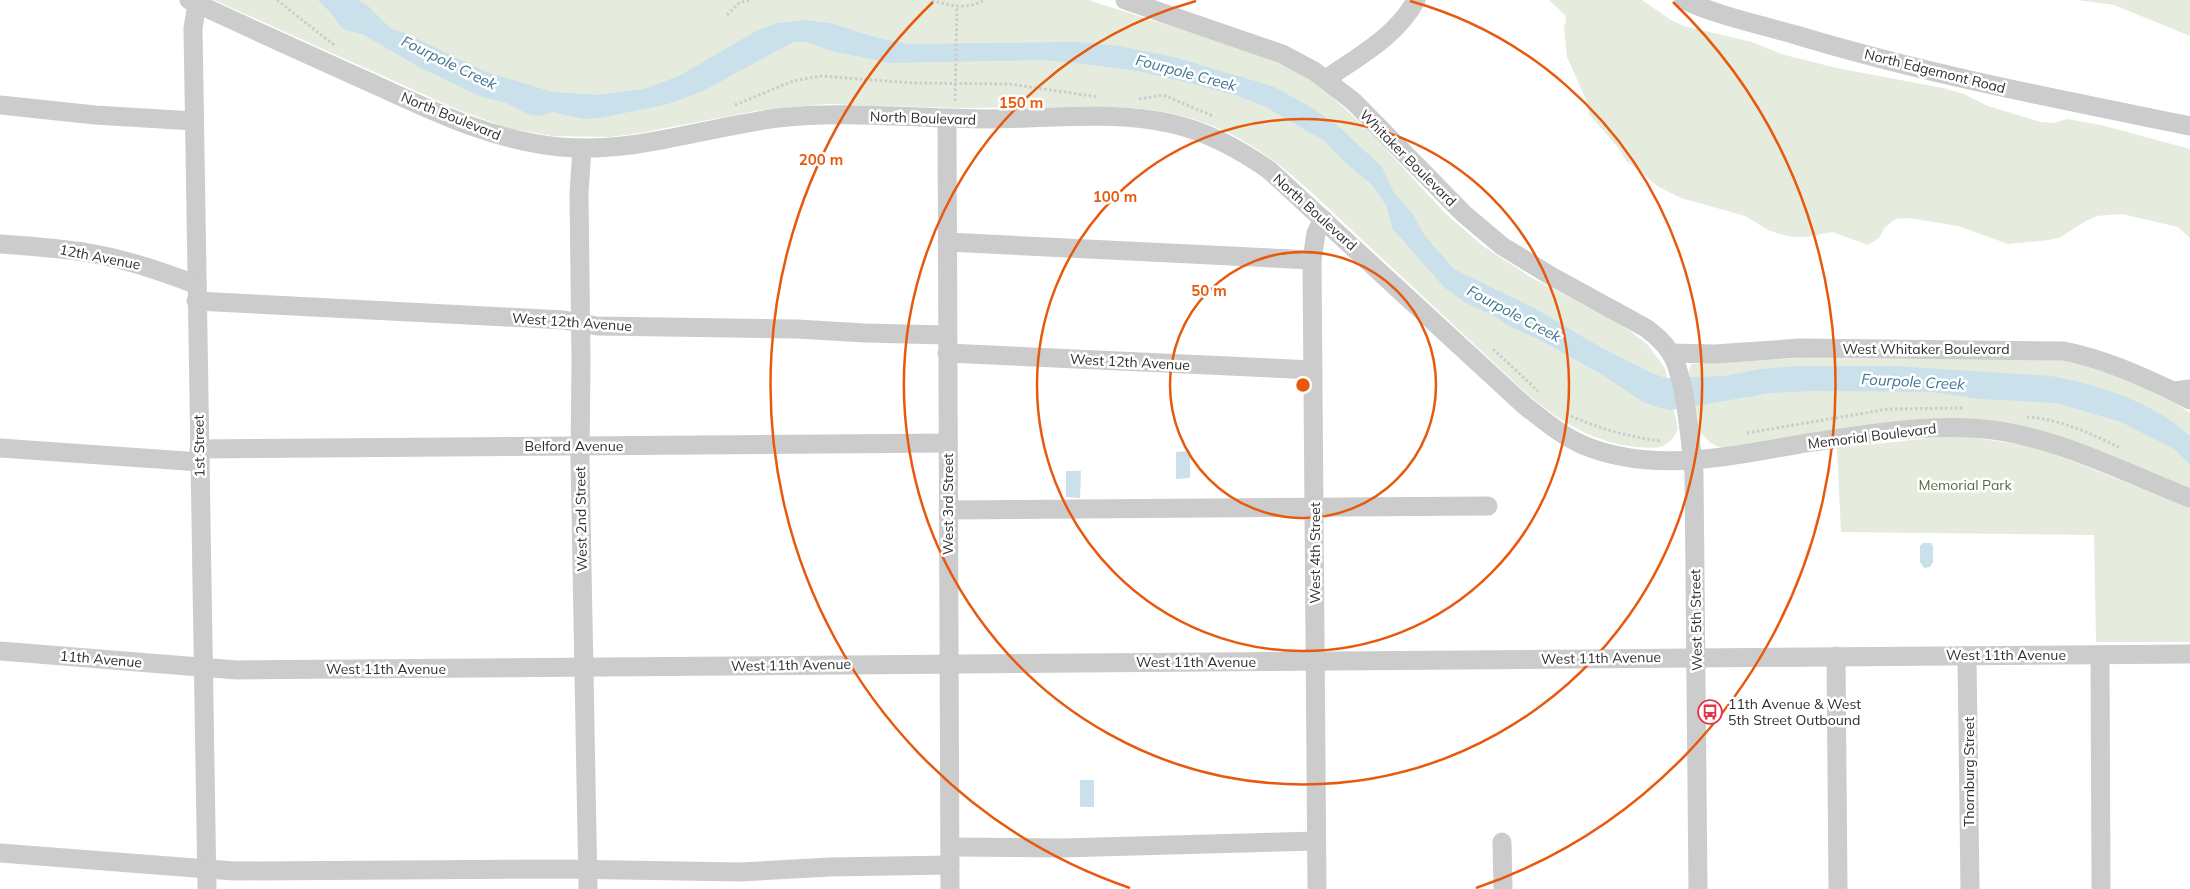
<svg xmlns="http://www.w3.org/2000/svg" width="2190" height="889" viewBox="0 0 2190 889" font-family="Mulish,sans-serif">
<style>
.green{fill:#e6ecdd}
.water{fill:#cae0eb}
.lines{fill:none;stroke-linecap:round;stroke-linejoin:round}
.path{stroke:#ccc;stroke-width:3;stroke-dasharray:2.5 2.5;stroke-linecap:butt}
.minor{stroke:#ccc;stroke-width:19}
.ring{fill:none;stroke:#e8590c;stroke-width:2.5}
.labels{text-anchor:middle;stroke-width:5;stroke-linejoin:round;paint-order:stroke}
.street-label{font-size:14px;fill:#2f2f2f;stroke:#fff}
.park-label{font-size:14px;fill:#546a3d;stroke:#fff}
.poi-label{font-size:14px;fill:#2f2f2f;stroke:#fff;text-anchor:start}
.water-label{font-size:15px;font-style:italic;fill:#3e7590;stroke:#fff}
.centre{fill:#e8590c;stroke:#fff;stroke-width:2.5}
.ring-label{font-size:15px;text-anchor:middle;font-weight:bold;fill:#e8590c;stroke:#fff;stroke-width:5;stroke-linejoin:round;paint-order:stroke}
</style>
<rect width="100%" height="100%" fill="#fff"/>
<!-- green -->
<g class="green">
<path d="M214,0H1088L1256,53L1307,77L1328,93L1373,135L1445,213L1483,246L1532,278L1621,324L1648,345L1665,368L1678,429C1669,449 1657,449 1637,447C1594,443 1561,422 1528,395C1472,342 1416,290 1360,238C1318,199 1278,157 1227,132C1194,116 1157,109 1121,107L955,108L826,104L756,111L640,133L610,137L553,136L508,128L456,109Z"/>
<polygon points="1549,0 1642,0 1671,20 1684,26 1752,42 1781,54 1837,68 1943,88 1964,94 1988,106 2041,122 2054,123 2067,119 2101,125 2190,149 2190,238 2178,227 2122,214 2097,216 2084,222 2061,237 2049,240 2008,244 1958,226 1908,218 1896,219 1885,227 1879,238 1868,245 1832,232 1807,237 1793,237 1780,234 1768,230 1745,216 1681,198 1657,186 1638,169 1626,161 1620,150 1589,114 1586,100 1567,57 1564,28 1566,21 1565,15"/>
<polygon points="2076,0 2190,0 2190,36 2114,5"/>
<path d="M1802,358L2069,360L2124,377L2169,399L2190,413V489C2131,465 2072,437 2009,424L1727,448C1714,447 1707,442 1700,430L1689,372L1691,364Z"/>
<polygon points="1941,437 1970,437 2023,445 2052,453 2190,508 2190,642 2096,642 2094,535 1841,532 1837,448"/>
</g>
<!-- water -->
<g class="water">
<path d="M318,0H358L367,5L390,28L405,33L486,72L553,92L597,95L644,89L679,76L758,30L778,23L806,20L830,23L878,38L909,44L1078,42L1119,46L1174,57L1272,86L1309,106L1337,125L1382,167L1394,193L1412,213L1425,236L1454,269L1536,309L1600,347L1654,374L1666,378L1724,376L1760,369L1799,366H1894L2051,376C2100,385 2153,402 2190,436V464L2174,449L2121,422L2056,403L1980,399L1931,392L1811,391L1771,393L1671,410L1660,408L1643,402L1603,375L1538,339L1506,325L1496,317L1466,303L1444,287L1392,228L1387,207L1372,185L1339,157L1326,142L1264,106L1235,95L1181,81L1137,71L1092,65L1044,60L890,63L831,51L807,42H793L703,91L668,104L600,118L583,119L553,112L539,116L527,114L506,103L479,96L419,67L362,34L345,30L341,27L331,13Z"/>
<polygon points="1190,451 1190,478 1176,479 1176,452"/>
<polygon points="1066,471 1081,471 1080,498 1066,497"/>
<polygon points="1923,543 1931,543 1933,546 1933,562 1930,567 1924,568 1920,562 1920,546"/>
<rect x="1080" y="780" width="14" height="27"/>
</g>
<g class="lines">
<!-- path -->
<g class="path">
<polyline points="277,0 334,45"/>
<path d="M932,0C949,6 968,10 984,0"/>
<polyline points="727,15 739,3 749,0"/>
<polyline points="1139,99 1163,95 1213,116"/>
<polyline points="955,101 957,7"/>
<polyline points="735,105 793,81 821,76 912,83 1009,84 1098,97"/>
<polyline points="1493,349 1538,391"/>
<path d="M1571,416C1600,429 1629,437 1661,441"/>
<path d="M2027,417C2059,419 2091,433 2120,448"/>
<polyline points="1747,433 1888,409 1964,408"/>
</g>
<!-- minor -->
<g class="minor">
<path d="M189,0C249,28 309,55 369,82C432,111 490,140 560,147C634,154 706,127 778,118C847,110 918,119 987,119C1048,119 1112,110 1173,124C1208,132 1239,149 1269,170L1524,405C1543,420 1561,435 1583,445C1655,475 1734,455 1807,443C1861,435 1917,425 1972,428C2048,432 2120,471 2190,498"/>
<path d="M1125,0L1282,54L1314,71L1353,101L1464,214L1502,246L1551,276L1646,328C1655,335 1664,342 1670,352C1686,376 1690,443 1694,473L1698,889"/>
<path d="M1684,0C1719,16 1758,24 1796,35C1925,74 2058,99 2190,126"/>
<polyline points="197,4 193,28 207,889"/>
<path d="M1326,79C1359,56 1397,36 1416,0"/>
<polyline points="0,105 95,115 194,121"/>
<polyline points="947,119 950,889"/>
<polyline points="582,148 579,193 581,361 580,459 588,889"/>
<polyline points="947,242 1312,260"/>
<path d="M0,244C30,246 60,248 89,253C126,259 161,271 197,285"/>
<polyline points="196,301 564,320 597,326 797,329 865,333 947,335"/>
<polyline points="947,353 1313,370"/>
<path d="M1672,353L1715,354L1800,348L2064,351C2103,359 2137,374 2173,391"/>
<polyline points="2190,389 2173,391 2190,400"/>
<polyline points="0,448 200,462"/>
<polyline points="199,449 948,443"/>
<polyline points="948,510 1488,506"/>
<polyline points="0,651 237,670 2190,654"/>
<polyline points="2100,655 2101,889"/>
<polyline points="1836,656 1838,889"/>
<polyline points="1967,656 1970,889"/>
<polyline points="1502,842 1503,889"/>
<polyline points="950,847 1061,848 1316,841"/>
<polyline points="0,853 234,871 563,869 740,872 830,867 950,865"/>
<polyline points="1317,889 1312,260 1316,233 1323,219"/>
</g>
</g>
<!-- distance rings -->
<g class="ring">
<circle cx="1303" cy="385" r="133"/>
<circle cx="1303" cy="385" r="266"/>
<path d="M1410 1A399 399 0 1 1 1196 1"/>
<path d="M1130 888A532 532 0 0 1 933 2M1673 2A532 532 0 0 1 1476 888"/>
</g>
<!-- icons -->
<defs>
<g id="bus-ring" transform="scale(1.25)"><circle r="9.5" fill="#fff" stroke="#e2354b" stroke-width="1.5"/><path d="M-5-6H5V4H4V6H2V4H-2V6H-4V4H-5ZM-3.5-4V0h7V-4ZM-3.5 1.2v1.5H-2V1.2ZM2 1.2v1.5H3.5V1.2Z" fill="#e2354b"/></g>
</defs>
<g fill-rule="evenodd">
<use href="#bus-ring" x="1710" y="712"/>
</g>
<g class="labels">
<!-- street labels -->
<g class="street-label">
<text transform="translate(1935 71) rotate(14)" y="5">North Edgemont Road</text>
<text transform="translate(451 116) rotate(22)" y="5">North Boulevard</text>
<text transform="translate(923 118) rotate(2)" y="5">North Boulevard</text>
<text transform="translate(1408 158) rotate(45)" y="5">Whitaker Boulevard</text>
<text transform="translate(1315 212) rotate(42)" y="5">North Boulevard</text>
<text transform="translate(100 257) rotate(11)" y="5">12th Avenue</text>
<text transform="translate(572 322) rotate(4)" y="5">West 12th Avenue</text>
<text x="1926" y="354">West Whitaker Boulevard</text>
<text transform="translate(1130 362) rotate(3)" y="5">West 12th Avenue</text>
<text transform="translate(1872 436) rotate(-7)" y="5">Memorial Boulevard</text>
<text transform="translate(199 446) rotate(-91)" y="5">1st Street</text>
<text x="574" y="451">Belford Avenue</text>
<text transform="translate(948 504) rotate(-90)" y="5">West 3rd Street</text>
<text transform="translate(581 519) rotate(-91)" y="5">West 2nd Street</text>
<text transform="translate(1315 553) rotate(-90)" y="5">West 4th Street</text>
<text transform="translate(1696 620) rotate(-91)" y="5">West 5th Street</text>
<text x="2006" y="660">West 11th Avenue</text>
<text transform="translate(1601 658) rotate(-1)" y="5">West 11th Avenue</text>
<text transform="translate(101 659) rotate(5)" y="5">11th Avenue</text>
<text x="1196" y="667">West 11th Avenue</text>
<text transform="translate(791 665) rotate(-1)" y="5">West 11th Avenue</text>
<text x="386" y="674">West 11th Avenue</text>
<text transform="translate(1969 772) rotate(-90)" y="5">Thornburg Street</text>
</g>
<!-- park labels -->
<g class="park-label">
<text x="1965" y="490">Memorial Park</text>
</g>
<!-- poi labels -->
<g class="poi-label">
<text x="1728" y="709">11th Avenue &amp; West<tspan x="1728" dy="16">5th Street Outbound</tspan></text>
</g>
<!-- water labels -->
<g class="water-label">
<text transform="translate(449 63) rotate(26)" y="5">Fourpole Creek</text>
<text transform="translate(1186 73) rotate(15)" y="5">Fourpole Creek</text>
<text transform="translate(1514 314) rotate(28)" y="5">Fourpole Creek</text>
<text transform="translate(1913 382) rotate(3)" y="5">Fourpole Creek</text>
</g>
</g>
<circle cx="1303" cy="385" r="8" class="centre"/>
<g class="ring-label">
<text x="1021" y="108">150 m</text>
<text x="821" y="165">200 m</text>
<text x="1115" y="202">100 m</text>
<text x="1209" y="296">50 m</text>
</g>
</svg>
